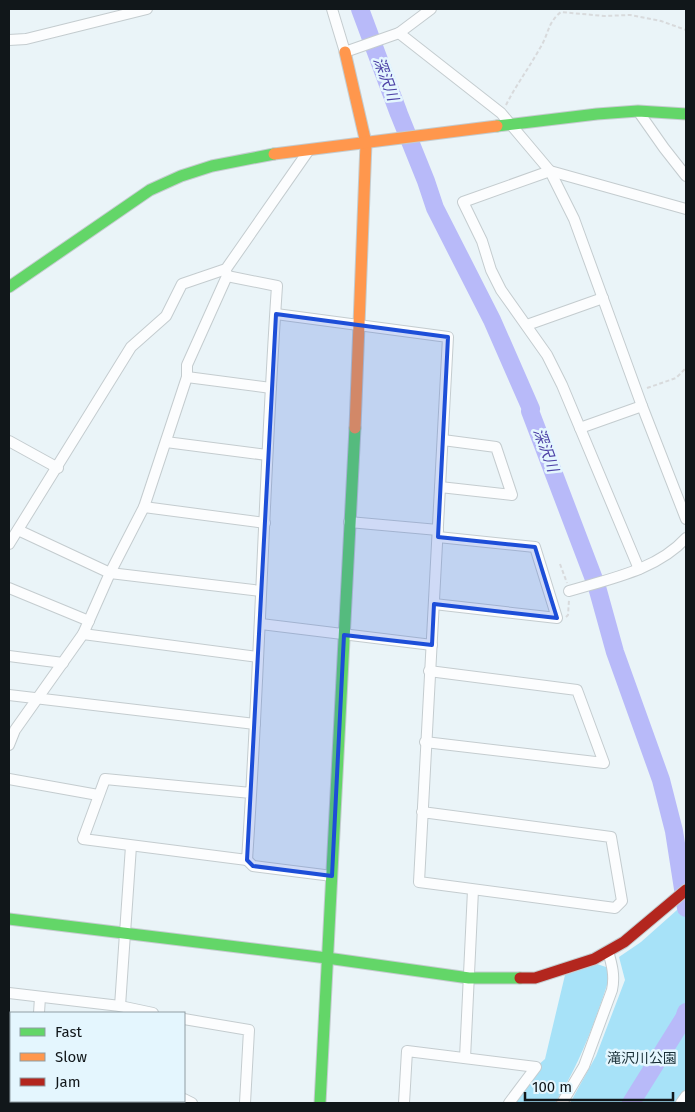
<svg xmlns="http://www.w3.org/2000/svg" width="695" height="1112" viewBox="0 0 695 1112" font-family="'Fira Sans','Noto Sans JP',sans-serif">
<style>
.green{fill:#a7e2f8}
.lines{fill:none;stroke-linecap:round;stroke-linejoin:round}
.river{stroke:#b8baf9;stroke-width:18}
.street-casing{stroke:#c4cccf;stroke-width:12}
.fast-casing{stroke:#c4cccf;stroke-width:13}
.slow-casing{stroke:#c4cccf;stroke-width:13}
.jam-casing{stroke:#c4cccf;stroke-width:13}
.path{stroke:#d8dadc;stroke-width:2;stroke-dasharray:4 2.5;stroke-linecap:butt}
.street{stroke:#fcfdfe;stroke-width:10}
.fast{stroke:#63d668;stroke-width:11}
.slow{stroke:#ff974d;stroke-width:11}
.jam{stroke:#b3261e;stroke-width:11}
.marked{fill:#1d4ed8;fill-opacity:0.2;stroke:#1d4ed8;stroke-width:4;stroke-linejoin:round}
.labels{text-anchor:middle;stroke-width:5;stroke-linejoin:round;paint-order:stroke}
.park-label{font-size:14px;fill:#182e36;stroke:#e4f6fe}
.water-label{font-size:15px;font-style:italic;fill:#4c40a5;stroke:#e4f6fe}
</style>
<rect width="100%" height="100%" fill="#eaf4f8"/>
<!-- green -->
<g class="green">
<polygon points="686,902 686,1089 675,1103 570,1103 596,1056 625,980 619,957 641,942"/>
<path d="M597,964L606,967L610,974L608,982C594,1025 579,1065 555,1103H509L536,1067L545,1059L565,975Z"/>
</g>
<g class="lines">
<!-- river -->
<g class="river">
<polyline points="360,9 399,114 426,181 435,208 492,320 531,409 530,411 597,587 615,652 661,780 674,831 686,908"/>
<polyline points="631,1103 684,1018 686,1012"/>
</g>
<!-- street casing -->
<g class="street-casing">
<g id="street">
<polyline points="332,9 345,52 399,33 431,9"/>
<polyline points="399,33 501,113 550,171 574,219 642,406 686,519"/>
<polyline points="9,40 26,39 147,9"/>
<polyline points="638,111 664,148 686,176"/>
<path d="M227,276L277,286C264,477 260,669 247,860L83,839L105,779L251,793"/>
<polyline points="276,314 448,337 419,882 615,908 622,901 611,837 422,812"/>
<polyline points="527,325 603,298"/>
<polyline points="187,377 271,388"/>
<polyline points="580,428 642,406"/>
<polyline points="9,441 58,468"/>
<polyline points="166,442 267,455"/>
<polyline points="440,487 512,495 496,447 443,440"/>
<polyline points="144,507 265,523"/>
<polyline points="349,522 438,530"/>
<polyline points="18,530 110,573 261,591"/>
<polyline points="9,544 131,347 166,316 182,284 226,269 309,150"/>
<polyline points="639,569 562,385 547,355 501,290 491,270 482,241 463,202 550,171 686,209"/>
<polyline points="9,588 89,621"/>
<path d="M569,591C609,579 657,570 686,538"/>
<polyline points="434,604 557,618 535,547 438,537"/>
<polyline points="261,624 432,645"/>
<polyline points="83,634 258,657"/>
<polyline points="9,656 63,663"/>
<polyline points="9,695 255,724"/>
<polyline points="425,742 604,763 577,690 429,671"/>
<polyline points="9,745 15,730 83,634 110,573 144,507 187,377 187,365 227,276 226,271"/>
<polyline points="9,779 98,795"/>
<polyline points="247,860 253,866 332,876"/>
<polyline points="9,993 120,1006 153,1013"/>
<polyline points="120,1006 131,846"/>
<polyline points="39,1013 40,997"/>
<polyline points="184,1019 249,1030 245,1103"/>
<polyline points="465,1058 473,890"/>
<polyline points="9,1072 11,1072"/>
<polyline points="184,1099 192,1103"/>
<polyline points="34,1103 34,1101"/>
<polyline points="404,1103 407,1051 536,1067 509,1103"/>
<path d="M562,1103L584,1066L612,990C615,976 612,965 608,951"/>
<polyline points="681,1103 686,1096"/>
</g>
</g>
<!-- fast casing -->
<g class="fast-casing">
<g id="fast">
<polyline points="497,126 597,114 638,111 686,114"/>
<polyline points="9,287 150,190 181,176 212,166 274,154"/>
<polyline points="9,919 327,958 469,978 520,978"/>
<polyline points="320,1103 355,428"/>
</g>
</g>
<!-- slow casing -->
<g class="slow-casing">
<g id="slow">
<polyline points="345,52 366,143 355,428"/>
<polyline points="274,154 497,126"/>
</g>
</g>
<!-- jam casing -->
<g class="jam-casing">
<polyline id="jam" points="520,978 535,978 594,959 624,942 686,890"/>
</g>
<!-- path -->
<g class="path">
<path d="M506,105C516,85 529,68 540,48C549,34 547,23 561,12L604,16L630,15L661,21L686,30"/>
<polyline points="647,388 676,378 686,368"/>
<polyline points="560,564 567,583"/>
<polyline points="566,617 568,615 569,600"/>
</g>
<!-- street -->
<use href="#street" class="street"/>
<!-- fast -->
<use href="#fast" class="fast"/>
<!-- slow -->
<use href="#slow" class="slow"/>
<!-- jam -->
<use href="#jam" class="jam"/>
</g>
<!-- marked area -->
<path class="marked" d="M276,314L448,337L438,537L535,547L557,618L434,604L432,645L344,635L332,876L253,866L247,860Z"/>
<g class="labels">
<!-- park labels -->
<g class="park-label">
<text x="642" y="1063">滝沢川公園</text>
</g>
<!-- water labels -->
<g class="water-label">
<text transform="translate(386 79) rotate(70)" y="5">深沢川</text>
<text transform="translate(546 450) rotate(70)" y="5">深沢川</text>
</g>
</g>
<!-- border -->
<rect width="695" height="1112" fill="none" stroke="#11171a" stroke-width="20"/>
<!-- legend -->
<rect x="10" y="1012" width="175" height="90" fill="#e4f6fe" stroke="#909da3"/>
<rect x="20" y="1028" width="25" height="8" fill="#63d668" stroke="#909da3"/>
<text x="55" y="1037" font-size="15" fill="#11171a">Fast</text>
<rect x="20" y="1053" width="25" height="8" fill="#ff974d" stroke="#909da3"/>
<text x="55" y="1062" font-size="15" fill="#11171a">Slow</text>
<rect x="20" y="1078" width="25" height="8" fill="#b3261e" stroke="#909da3"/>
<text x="55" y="1087" font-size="15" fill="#11171a">Jam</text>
<!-- scale -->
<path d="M525 1092v8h148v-8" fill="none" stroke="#11171a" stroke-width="2.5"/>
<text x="532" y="1092" font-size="15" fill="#11171a" stroke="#e4f6fe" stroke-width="4" paint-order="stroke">100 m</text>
</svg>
